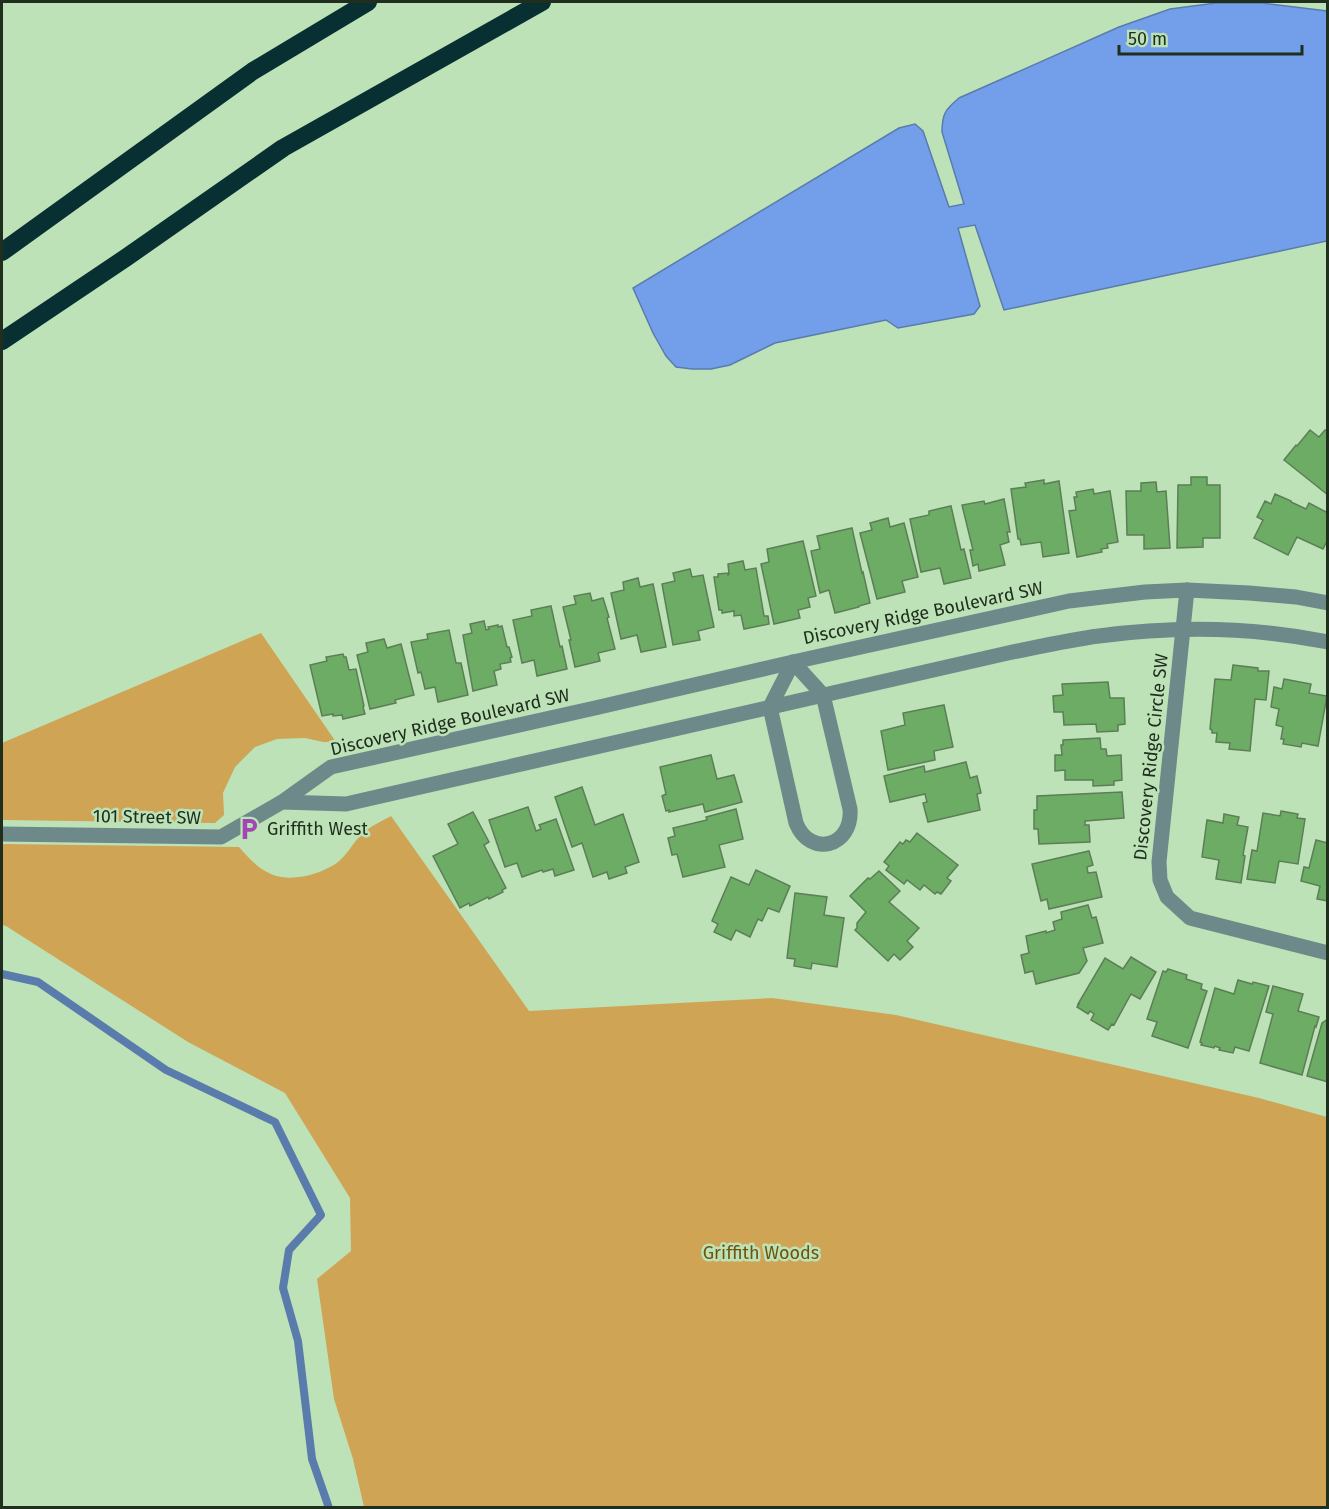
<svg xmlns="http://www.w3.org/2000/svg" width="1329" height="1509" viewBox="0 0 1329 1509" font-family="'Fira Sans',sans-serif">
<style>
.green{fill:#cfa455}
.water{fill:#739ee9;stroke:#5a7cac;stroke-width:1.5}
.lines{fill:none;stroke-linecap:round;stroke-linejoin:round}
.stream{stroke:#5a7cac;stroke-width:8}
.building{fill:#6dac64;stroke:#5c7e57;stroke-width:1.5}
.minor{stroke:#6d898a;stroke-width:15}
.highway{stroke:#082f32;stroke-width:18}
.labels{text-anchor:middle;stroke-width:5;stroke-linejoin:round;paint-order:stroke}
.street-label{font-size:18px;fill:#202e1e;stroke:#bde2b7}
.poi-label{font-size:18px;fill:#202e1e;stroke:#bde2b7;text-anchor:start}
.park-label{font-size:18px;fill:#71520a;stroke:#bde2b7}
</style>
<rect width="100%" height="100%" fill="#bde2b7"/>
<!-- green -->
<g class="green">
<polygon points="261,633 336,742 323,742 305,738 277,739 255,747 235,767 223,793 224,815 215,823 2,820 2,743"/>
<path d="M391,816L529,1011L772,998L896,1015L1259,1098L1327,1117V1507H364L353,1459L334,1399L317,1279L351,1251L350,1198L285,1093L188,1042L6,926L2,925V844L239,847C248,857 258,869 271,874C291,883 322,874 338,862C348,854 354,841 363,833C371,826 382,821 391,816Z"/>
</g>
<!-- water -->
<path class="water" d="M1216,3H1262L1327,11V241L1004,310L975,225L958,228L980,306L974,314L898,328L886,320L775,343L730,365L711,369H692L676,367L666,356L653,333L633,288L899,128L915,124L923,131L949,207L964,204L942,132C942,113 946,109 959,98L1119,27L1170,9Z"/>
<g class="lines">
<!-- stream -->
<polyline class="stream" points="2,974 38,982 166,1070 275,1122 321,1215 289,1250 283,1288 298,1341 312,1459 329,1508"/>
</g>
<!-- building -->
<g class="building">
<polygon points="1310,430 1319,437 1325,430 1328,432 1328,495 1284,460 1296,445 1297,446"/>
<polygon points="1191,477 1207,477 1207,485 1220,485 1220,538 1203,538 1203,547 1177,548 1178,485 1191,485"/>
<polygon points="1044,480 1044,484 1059,481 1069,553 1043,557 1041,542 1021,545 1020,539 1018,539 1011,489 1026,487 1025,483"/>
<polygon points="1156,482 1157,492 1166,491 1170,548 1144,549 1144,535 1127,535 1126,491 1141,491 1141,483"/>
<polygon points="1093,489 1094,494 1110,491 1118,542 1107,544 1108,548 1101,549 1102,552 1077,557 1069,511 1076,510 1074,497 1077,497 1076,492"/>
<polygon points="1275,494 1291,501 1291,502 1306,509 1309,503 1328,513 1328,539 1323,549 1297,537 1288,555 1254,538 1263,520 1257,517 1265,501 1271,504"/>
<polygon points="1004,499 1010,532 1007,532 1009,542 1000,545 1005,565 979,571 978,564 973,566 970,550 973,550 962,505 984,501 985,504"/>
<polygon points="951,506 961,550 964,549 971,578 944,584 940,568 921,572 910,519 929,515 929,511"/>
<polygon points="888,518 890,527 904,523 918,577 902,581 905,592 877,599 860,533 872,530 870,523"/>
<polygon points="852,528 862,573 863,572 870,603 859,606 859,607 835,613 829,590 820,593 811,551 820,549 817,536"/>
<polygon points="803,541 816,596 808,598 810,607 798,610 800,618 774,624 761,564 769,562 767,549"/>
<polygon points="743,561 745,570 756,568 764,616 768,616 769,624 744,629 741,615 734,616 734,611 722,613 722,610 719,610 714,577 718,577 718,574 728,573 728,575 729,574 728,564"/>
<polygon points="690,569 692,577 703,575 714,627 698,631 700,640 673,645 662,584 675,581 673,573"/>
<polygon points="638,578 640,587 653,584 666,647 641,652 637,635 621,639 611,593 624,590 623,582"/>
<polygon points="590,593 592,601 603,598 609,617 607,618 615,649 598,653 600,661 575,667 569,640 571,640 563,607 576,604 574,596"/>
<polygon points="551,606 560,647 562,646 567,669 537,676 534,660 522,663 513,620 532,616 531,610"/>
<polygon points="484,621 486,630 489,629 488,627 498,625 498,627 502,626 507,647 509,647 512,657 510,658 511,662 500,664 501,669 494,671 497,685 473,691 463,635 472,633 470,624"/>
<polygon points="449,630 456,663 461,663 468,695 438,702 435,687 425,689 421,672 418,673 411,642 428,639 427,634"/>
<polygon points="384,639 387,648 401,644 414,695 395,700 396,703 370,709 357,655 368,652 366,643"/>
<polygon points="343,654 344,657 346,657 349,670 356,669 364,706 363,707 365,714 343,719 342,715 333,716 333,714 322,716 310,665 327,661 326,657"/>
<polygon points="1233,665 1258,668 1258,671 1269,671 1266,700 1255,699 1250,751 1229,749 1230,743 1216,742 1217,733 1212,733 1212,730 1210,729 1215,679 1231,680"/>
<polygon points="1284,679 1311,684 1309,693 1327,696 1318,746 1302,743 1301,747 1283,744 1284,739 1281,739 1283,727 1276,725 1279,709 1271,707 1274,687 1282,689"/>
<polygon points="1108,682 1110,698 1124,698 1125,724 1118,725 1118,731 1097,732 1096,724 1064,725 1063,712 1054,712 1053,696 1063,695 1062,684"/>
<polygon points="944,705 953,747 934,751 935,760 888,770 881,731 905,725 903,713"/>
<polygon points="1100,738 1101,749 1106,749 1107,756 1121,755 1122,780 1114,781 1114,785 1093,786 1093,780 1065,780 1065,770 1055,771 1055,755 1062,755 1061,745 1063,745 1063,740"/>
<polygon points="711,755 717,779 734,775 742,802 705,812 703,804 669,812 669,810 666,811 662,796 666,794 660,767"/>
<polygon points="966,762 970,778 977,776 981,793 977,794 980,810 928,822 923,803 927,802 925,794 890,802 884,776 924,766 925,772"/>
<polygon points="582,787 595,825 623,814 639,862 625,867 627,873 609,879 607,872 593,877 582,843 572,847 555,797"/>
<polygon points="1122,792 1124,818 1085,821 1085,825 1089,825 1090,842 1039,844 1038,829 1034,829 1034,810 1037,810 1037,796"/>
<polygon points="528,807 536,831 541,829 539,825 556,819 574,870 555,876 553,869 543,872 542,870 522,877 517,863 505,867 489,820"/>
<polygon points="736,809 743,839 719,845 725,867 683,877 677,854 672,855 668,838 675,836 673,828 707,820 706,817"/>
<polygon points="1281,811 1298,814 1297,818 1305,819 1298,864 1279,861 1275,883 1247,879 1252,850 1257,851 1263,813 1280,816"/>
<polygon points="473,812 489,842 484,845 506,888 502,890 503,892 489,899 488,897 470,906 469,903 460,908 433,856 458,844 448,824"/>
<polygon points="1224,814 1239,817 1237,825 1248,827 1243,855 1245,856 1241,883 1216,879 1219,860 1202,857 1207,820 1223,823"/>
<polygon points="917,833 958,865 947,878 951,881 941,894 937,892 935,894 924,885 920,890 907,880 904,884 886,870 889,866 884,862 900,842 903,844 906,840 910,842"/>
<polygon points="1316,840 1328,843 1328,901 1317,899 1320,886 1301,881 1304,867 1309,868"/>
<polygon points="1089,851 1093,865 1087,867 1088,873 1096,872 1102,897 1049,909 1047,899 1041,901 1032,864"/>
<polygon points="756,870 790,886 779,912 768,908 762,921 758,919 750,937 736,930 731,940 714,932 718,924 712,921 731,877 749,885"/>
<polygon points="879,871 900,891 889,902 919,928 907,941 913,947 900,960 894,954 888,961 855,930 857,928 857,923 866,912 850,896 868,878 870,879"/>
<polygon points="795,893 827,897 824,915 844,918 837,967 812,963 811,969 794,966 795,959 787,958"/>
<polygon points="1088,905 1092,918 1096,917 1103,943 1083,948 1087,961 1079,973 1036,984 1033,971 1025,973 1021,955 1029,953 1026,936 1046,931 1046,933 1055,930 1053,922 1062,919 1061,912"/>
<polygon points="1131,957 1156,972 1140,999 1131,994 1114,1025 1112,1024 1108,1030 1091,1020 1094,1014 1090,1011 1088,1014 1077,1007 1079,1004 1078,1004 1105,958 1123,969"/>
<polygon points="1168,969 1187,975 1186,979 1202,984 1201,989 1207,991 1188,1048 1152,1036 1157,1022 1147,1019 1163,971 1166,972"/>
<polygon points="1238,980 1252,984 1253,982 1269,986 1249,1051 1235,1047 1233,1053 1219,1050 1220,1048 1215,1046 1214,1048 1201,1045 1202,1043 1200,1042 1215,988 1234,994"/>
<polygon points="1273,986 1303,994 1298,1011 1319,1017 1316,1027 1315,1026 1302,1075 1260,1063 1273,1014 1266,1012"/>
<polygon points="1328,1019 1328,1082 1307,1076 1322,1023"/>
</g>
<g class="lines">
<!-- minor -->
<g class="minor">
<polyline points="1187,590 1159,862 1160,880 1167,897 1190,918 1328,953"/>
<path d="M793,662L823,695L850,809C853,847 810,858 796,823L770,707Z"/>
<path d="M282,802L346,804L1008,653C1038,647 1068,640 1099,636C1174,626 1253,627 1328,642"/>
<polyline points="2,834 221,837 282,802 331,767 595,708 793,662 1069,601 1145,592 1187,590 1249,593 1296,597 1328,603"/>
</g>
<!-- highway -->
<g class="highway">
<polyline points="2,252 253,71 368,2"/>
<polyline points="2,341 127,257 283,148 542,2"/>
</g>
</g>
<!-- icons -->
<defs>
<g id="parking-bare" transform="scale(1.8)"><path d="M-3.5-5.5H1a3.5 3.5 0 0 1 0 7H-1V5.5H-3.5ZM-1-3.4V-.6H.8a1.4 1.4 0 0 0 0-2.8Z" fill="#a247b2" stroke="#bde2b7" stroke-width="2.5" paint-order="stroke"/></g>
</defs>
<g fill-rule="evenodd">
<use href="#parking-bare" x="249" y="829"/>
</g>
<g class="labels">
<!-- street labels -->
<g class="street-label">
<text transform="translate(923 613) rotate(-12)" y="6">Discovery Ridge Boulevard SW</text>
<text transform="translate(450 722) rotate(-13)" y="6">Discovery Ridge Boulevard SW</text>
<text transform="translate(1151 757) rotate(-84)" y="6">Discovery Ridge Circle SW</text>
<text transform="translate(147 817) rotate(1)" y="6">101 Street SW</text>
</g>
<!-- poi labels -->
<g class="poi-label">
<text x="267" y="835">Griffith West</text>
</g>
<!-- park labels -->
<g class="park-label">
<text x="761" y="1259">Griffith Woods</text>
</g>
</g>
<!-- border -->
<rect width="1329" height="1509" fill="none" stroke="#202e1e" stroke-width="6"/>
<!-- scale -->
<path d="M1119 45v9h183v-9" fill="none" stroke="#202e1e" stroke-width="3"/>
<text x="1128" y="45" font-size="18" fill="#202e1e" stroke="#bde2b7" stroke-width="4.5" paint-order="stroke">50 m</text>
</svg>
